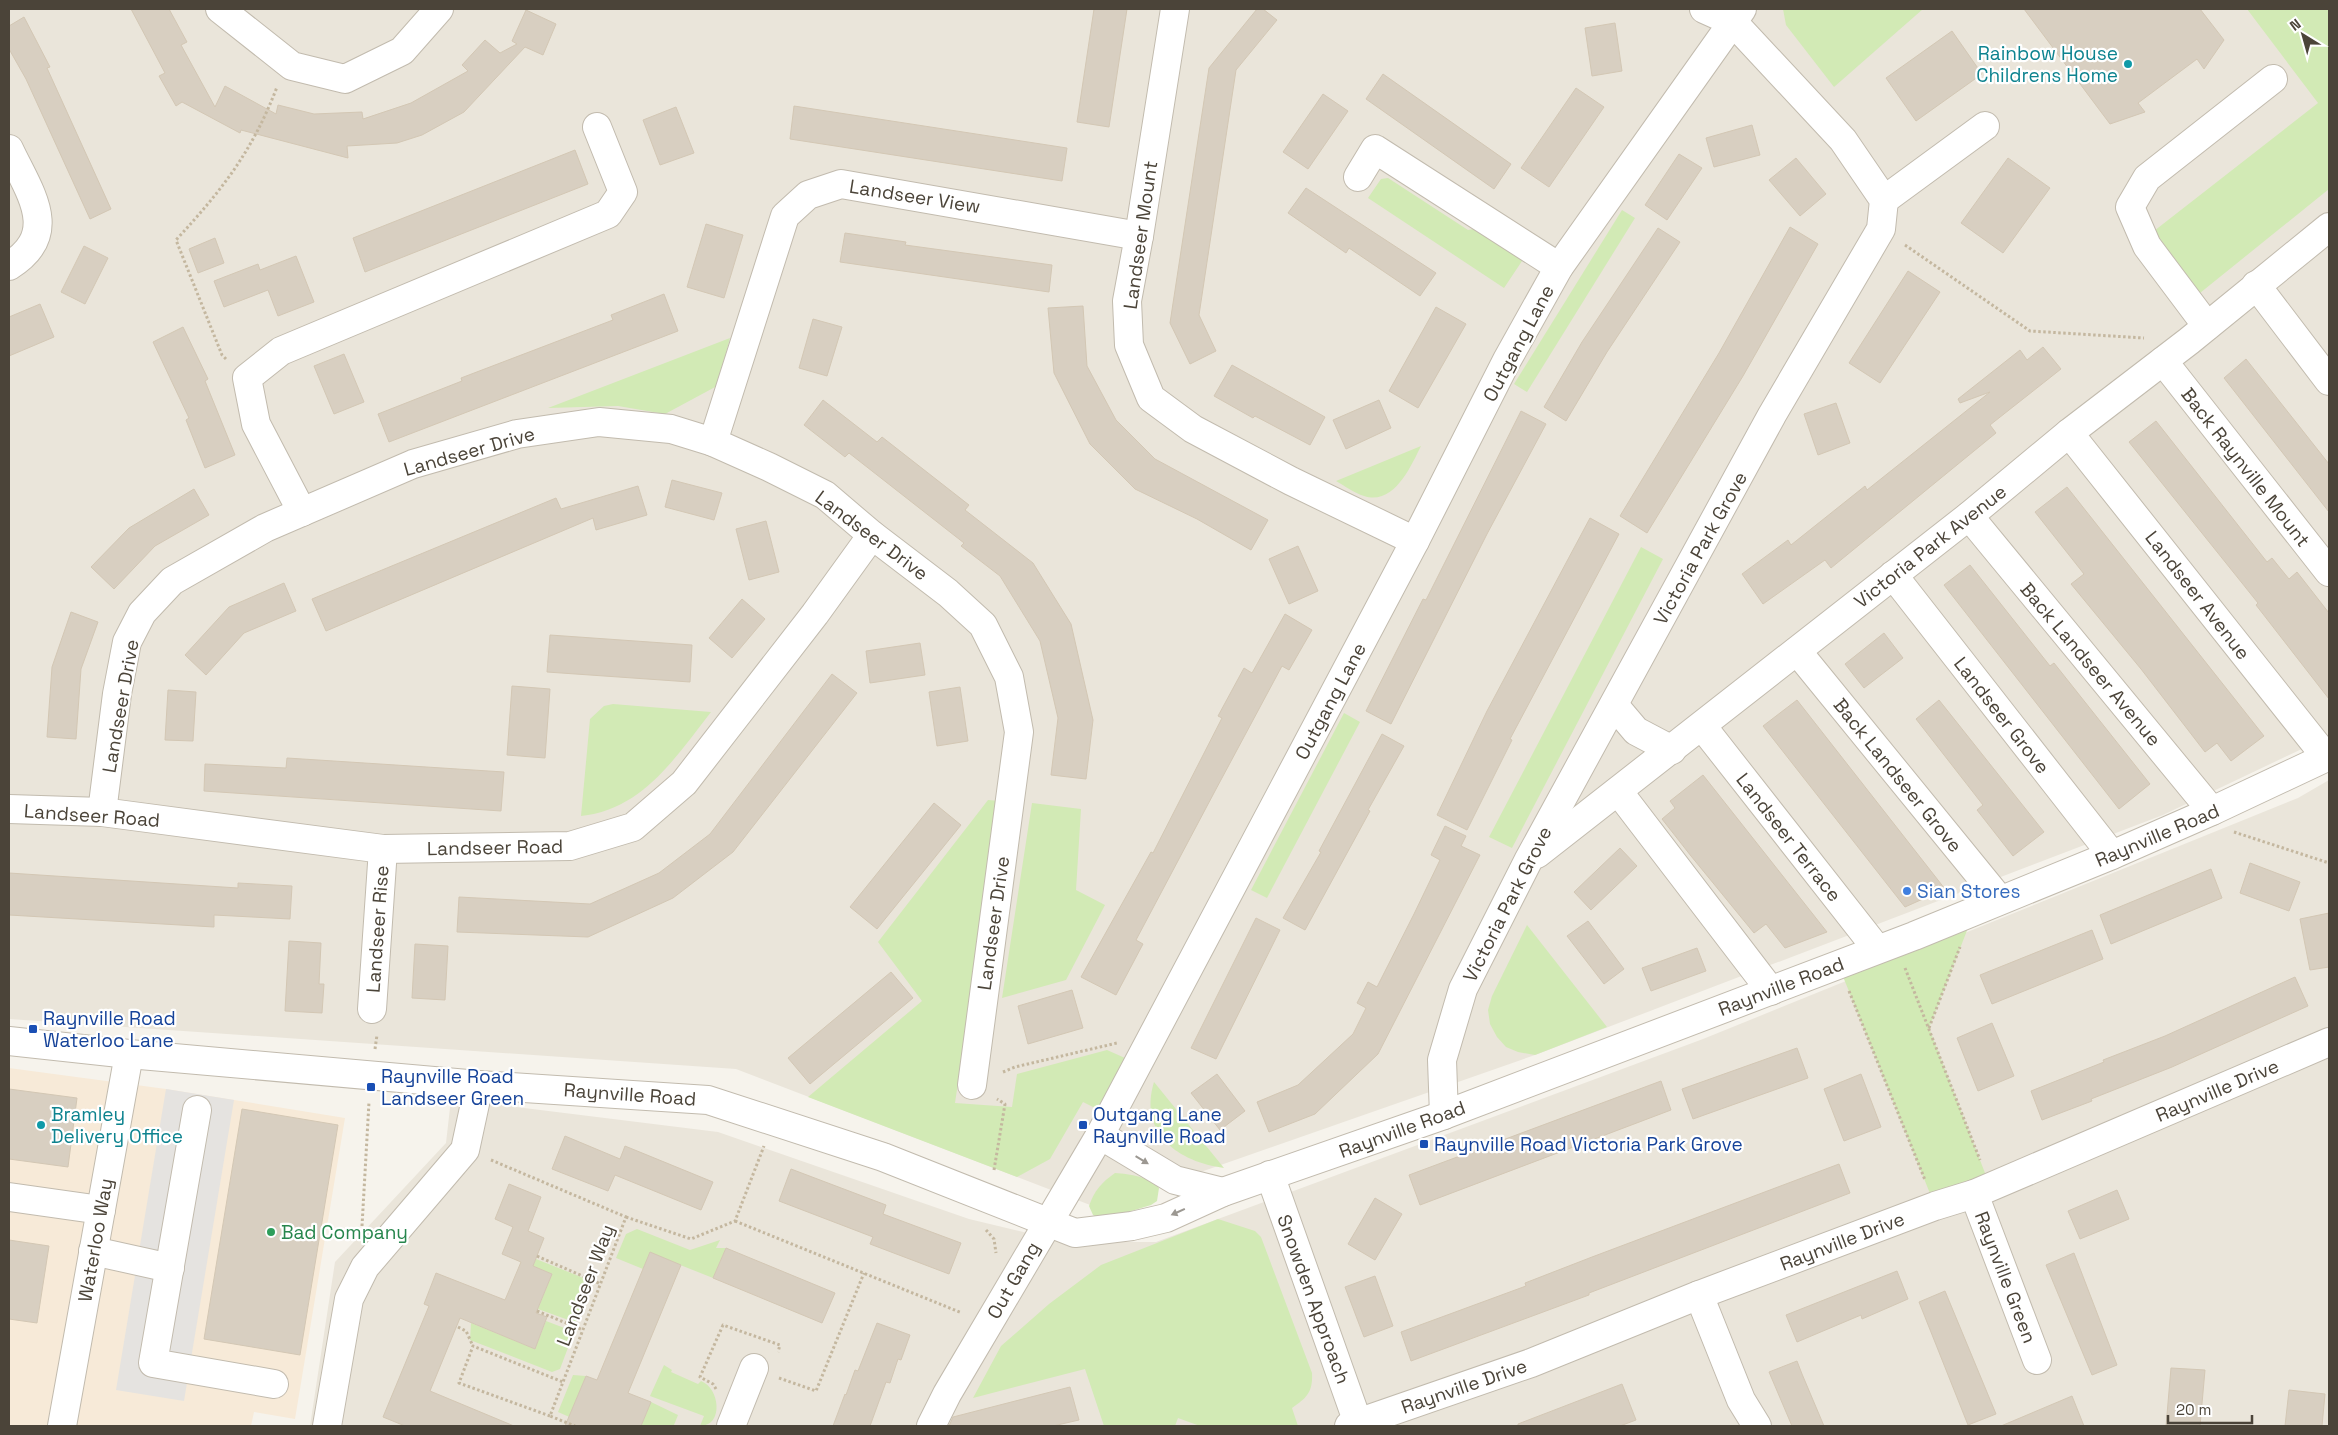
<svg xmlns="http://www.w3.org/2000/svg" width="2338" height="1435" viewBox="0 0 2338 1435" font-family="'Space Grotesk',sans-serif">
<style>
.residential{fill:#eae5da}
.commercial{fill:#f7ead8}
.green{fill:#d2eab5}
.parking{fill:#e5e3e0}
.building{fill:#d8cfc1;stroke:#d3c7b4}
.lines{fill:none;stroke-linecap:round;stroke-linejoin:round}
.minor-casing{stroke:#c2bbae;stroke-width:30}
.path{stroke:#c4b79f;stroke-width:3;stroke-dasharray:2.5 2.5;stroke-linecap:butt}
.minor{stroke:#fff;stroke-width:28}
.oneway{fill:#9c9892}
.culture-dot{fill:#0f9aa8;stroke:#fff;stroke-width:2}
.shop-dot{fill:#3f7fe0;stroke:#fff;stroke-width:2}
.transit-dot{fill:#1a4fb4;stroke:#fff;stroke-width:2}
.leisure-dot{fill:#2e9e5b;stroke:#fff;stroke-width:2}
.labels{text-anchor:middle;stroke-width:4.5;stroke-linejoin:round;paint-order:stroke}
.culture-label{font-size:19px;fill:#0d838f;stroke:#fff;text-anchor:end}
.street-label{font-size:19px;fill:#4b4439;stroke:#fff}
.shop-label{font-size:19px;fill:#366cbe;stroke:#fff;text-anchor:start}
.transit-label{font-size:19px;fill:#164399;stroke:#fff;text-anchor:start}
.leisure-label{font-size:19px;fill:#27864d;stroke:#fff;text-anchor:start}
</style>
<rect width="100%" height="100%" fill="#f6f3ec"/>
<!-- residential -->
<g class="residential">
<polygon points="9,9 2329,9 2329,736 2163,815 1535,1055 1098,1208 736,1069 9,1019"/>
<polygon points="2329,780 2329,1426 310,1426 335,1262 446,1143 451,1099 718,1132 969,1219 1065,1242 1156,1242 1703,1039 2298,798"/>
</g>
<!-- commercial -->
<polygon class="commercial" points="9,1068 166,1089 345,1118 295,1419 254,1412 251,1426 9,1426"/>
<!-- green -->
<g class="green">
<polygon points="1783,9 1923,9 1834,87 1786,25"/>
<polygon points="2247,9 2329,9 2329,189 2200,293 2154,231 2318,103"/>
<polygon points="1388,178 1468,230 1479,228 1524,258 1504,288 1368,198 1381,179"/>
<polygon points="1622,210 1635,218 1527,392 1514,384"/>
<polygon points="730,338 717,386 665,414 618,406 548,408"/>
<path d="M1421,446C1411,466 1394,506 1364,496C1354,493 1345,486 1336,481Z"/>
<polygon points="1641,547 1663,559 1512,848 1489,837"/>
<path d="M613,704L711,712C676,757 642,810 581,816L590,719L604,706Z"/>
<polygon points="1344,713 1360,722 1267,898 1251,890"/>
<polygon points="988,800 1000,801 955,1103 1012,1107 1017,1074 1107,1050 1125,1058 1099,1110 1083,1102 1050,1159 1017,1177 808,1097 922,1001 878,942"/>
<polygon points="1032,803 1081,809 1076,890 1105,905 1066,980 1002,998"/>
<polygon points="1975,910 1929,1028 1990,1186 1935,1206 1838,964"/>
<polygon points="1527,925 1607,1027 1535,1055 1518,1052 1506,1047 1497,1037 1490,1024 1488,1010 1492,996"/>
<path d="M1154,1082L1224,1168C1179,1162 1138,1134 1154,1082Z"/>
<path d="M1115,1173C1130,1174 1150,1177 1159,1188L1157,1201L1151,1205L1102,1220L1093,1215L1089,1206C1094,1191 1102,1182 1115,1173Z"/>
<path d="M1218,1219L1255,1231L1261,1237L1312,1373C1313,1392 1307,1398 1292,1408L1298,1426H1200L1178,1418L1175,1426H1104L1085,1369L973,1398L1001,1346L1049,1304L1101,1265Z"/>
<polygon points="637,1229 690,1250 720,1240 716,1248 726,1248 713,1278 650,1253 643,1269 616,1258 626,1234"/>
<polygon points="536,1259 591,1281 589,1294 578,1320 574,1322 538,1309 552,1274 533,1266"/>
<polygon points="546,1321 567,1329 572,1337 560,1369 552,1372 470,1340 471,1323 535,1349"/>
<path d="M664,1365L672,1370L671,1372L698,1384L701,1381C720,1388 724,1426 700,1426L704,1416L650,1396Z"/>
<polygon points="573,1375 586,1376 573,1407 621,1426 590,1426 558,1412"/>
<polygon points="651,1402 678,1415 674,1425 676,1426 641,1426"/>
</g>
<!-- parking -->
<polygon class="parking" points="166,1089 234,1100 184,1401 116,1390"/>
<!-- building -->
<g class="building">
<polygon points="131,9 169,9 187,42 181,45 215,107 225,86 276,114 278,105 314,114 362,112 363,119 411,103 468,71 462,65 485,40 500,53 517,44 512,41 526,10 556,24 543,55 525,47 464,112 422,135 397,143 347,146 348,158 241,130 240,133 182,102 176,106 159,76 165,73"/>
<polygon points="1094,9 1127,9 1109,127 1077,122"/>
<polygon points="1257,9 1263,9 1277,20 1236,70 1199,315 1216,351 1190,364 1170,323 1209,68"/>
<polygon points="2024,9 2200,9 2224,40 2204,69 2197,59 2138,103 2145,112 2110,124"/>
<polygon points="24,17 50,67 47,68 111,209 90,219 26,79 9,49 9,26"/>
<polygon points="1615,23 1622,71 1592,76 1585,28"/>
<polygon points="1952,31 1982,74 1916,121 1886,78"/>
<polygon points="1383,74 1511,164 1494,189 1366,99"/>
<polygon points="1576,88 1604,107 1549,187 1521,168"/>
<polygon points="1323,94 1348,111 1308,169 1283,152"/>
<polygon points="794,106 1067,148 1062,181 790,139"/>
<polygon points="676,107 694,153 660,165 643,120"/>
<polygon points="1752,125 1760,155 1714,167 1706,138"/>
<polygon points="575,150 588,184 365,272 353,238"/>
<polygon points="1679,154 1702,168 1667,220 1645,205"/>
<polygon points="1796,158 1826,194 1800,216 1769,180"/>
<polygon points="2008,158 2050,188 2003,253 1961,223"/>
<polygon points="1306,188 1436,273 1420,296 1349,248 1346,253 1288,213"/>
<polygon points="706,224 743,235 724,298 687,287"/>
<polygon points="1790,227 1818,244 1743,376 1647,533 1620,516 1719,353"/>
<polygon points="1658,228 1680,242 1607,352 1566,421 1544,407 1582,342"/>
<polygon points="845,233 906,242 905,245 1052,265 1049,292 840,262"/>
<polygon points="215,238 224,263 198,273 189,249"/>
<polygon points="84,246 108,258 85,304 61,292"/>
<polygon points="296,256 314,302 278,316 268,290 224,307 214,281 258,264 260,270"/>
<polygon points="1908,271 1940,292 1880,383 1849,363"/>
<polygon points="664,294 678,331 389,442 378,414 462,381 461,378 613,320 611,315"/>
<polygon points="40,304 54,337 9,356 9,317"/>
<polygon points="1083,306 1087,366 1116,420 1155,459 1268,520 1251,550 1197,519 1135,489 1090,444 1054,373 1048,308"/>
<polygon points="1436,307 1466,324 1418,408 1389,391"/>
<polygon points="813,319 842,327 827,376 799,368"/>
<polygon points="183,327 208,379 205,381 235,455 205,468 186,420 189,418 153,342"/>
<polygon points="2043,347 2061,369 1990,425 1996,433 1831,568 1825,560 1763,604 1742,574 1788,540 1791,545 1865,486 1867,490 1990,392 1960,403 1958,399 2020,350 2027,360"/>
<polygon points="344,354 364,402 334,414 314,366"/>
<polygon points="2246,359 2329,464 2329,512 2224,378"/>
<polygon points="1232,365 1325,417 1310,445 1255,416 1253,418 1214,396"/>
<polygon points="823,400 877,442 882,437 969,505 965,510 1033,563 1071,624 1093,720 1086,779 1051,775 1058,718 1040,641 1000,576 961,546 964,543 849,453 845,457 804,425"/>
<polygon points="1379,400 1391,428 1346,449 1333,420"/>
<polygon points="1836,403 1850,443 1818,455 1804,414"/>
<polygon points="1521,411 1546,424 1487,534 1391,724 1366,711 1423,599 1426,600"/>
<polygon points="2156,421 2267,562 2272,558 2289,579 2297,572 2329,613 2329,699 2256,605 2258,603 2129,442"/>
<polygon points="672,480 722,493 714,520 665,507"/>
<polygon points="638,486 647,515 596,530 593,518 326,631 312,599 556,498 561,509"/>
<polygon points="2067,487 2264,736 2231,761 2217,743 2205,752 2141,669 2071,584 2084,574 2035,512"/>
<polygon points="194,489 209,515 155,546 114,589 91,567 129,528"/>
<polygon points="1590,518 1619,534 1510,739 1512,740 1467,830 1437,815 1487,711"/>
<polygon points="766,521 779,572 749,580 736,529"/>
<polygon points="1298,546 1318,591 1289,604 1269,559"/>
<polygon points="1970,565 2050,666 2054,663 2150,784 2119,809 1944,585"/>
<polygon points="284,583 296,611 244,633 206,675 185,655 229,607"/>
<polygon points="742,599 765,619 732,658 709,638"/>
<polygon points="71,612 98,622 81,669 76,739 47,737 52,667"/>
<polygon points="1285,614 1312,630 1289,670 1282,666 1215,791 1136,940 1143,944 1116,995 1081,977 1151,852 1153,853 1222,718 1218,716 1244,668 1252,673"/>
<polygon points="1884,633 1903,658 1864,688 1845,664"/>
<polygon points="550,635 692,645 690,682 547,672"/>
<polygon points="920,643 925,675 870,683 866,651"/>
<polygon points="832,674 857,693 733,852 673,898 588,937 457,932 459,897 590,904 659,873 710,834"/>
<polygon points="512,686 550,689 545,758 507,755"/>
<polygon points="960,687 968,741 937,746 929,692"/>
<polygon points="168,690 196,692 193,741 165,740"/>
<polygon points="1797,700 1945,889 1905,907 1763,726"/>
<polygon points="1939,700 2044,832 2013,856 1977,810 1983,805 1916,719"/>
<polygon points="1382,734 1404,746 1368,810 1370,811 1305,930 1283,918 1321,852 1319,851"/>
<polygon points="287,758 504,772 501,811 204,791 205,764 286,768"/>
<polygon points="1703,775 1827,932 1785,948 1766,924 1754,933 1691,856 1662,819 1675,808 1670,801"/>
<polygon points="934,803 961,825 877,929 850,907"/>
<polygon points="1445,826 1466,836 1461,846 1480,855 1378,1054 1315,1114 1269,1132 1257,1102 1298,1085 1353,1034 1366,1008 1357,1003 1368,982 1377,987 1414,914 1440,860 1431,855"/>
<polygon points="1620,848 1637,866 1591,910 1574,892"/>
<polygon points="2250,863 2300,882 2289,911 2240,893"/>
<polygon points="2211,869 2222,898 2111,944 2100,915"/>
<polygon points="9,873 238,888 238,883 292,886 290,919 214,915 214,927 9,915"/>
<polygon points="2329,913 2329,967 2310,970 2300,919"/>
<polygon points="1256,918 1280,930 1216,1059 1191,1048"/>
<polygon points="1588,921 1624,969 1604,984 1567,936"/>
<polygon points="2092,930 2103,959 1992,1004 1980,975"/>
<polygon points="289,941 321,943 319,984 324,984 322,1013 285,1011"/>
<polygon points="415,944 448,946 445,1000 412,998"/>
<polygon points="1697,948 1706,971 1651,991 1642,968"/>
<polygon points="891,972 913,998 810,1084 788,1058"/>
<polygon points="2295,977 2308,1006 2172,1067 2091,1099 2092,1101 2042,1120 2031,1091 2104,1062 2103,1060 2165,1036"/>
<polygon points="1072,990 1083,1028 1028,1044 1018,1006"/>
<polygon points="1992,1023 2014,1076 1978,1091 1957,1038"/>
<polygon points="1797,1048 1808,1078 1693,1119 1682,1089"/>
<polygon points="1217,1074 1245,1111 1220,1130 1191,1093"/>
<polygon points="1861,1074 1881,1127 1844,1141 1824,1089"/>
<polygon points="1661,1081 1671,1110 1420,1205 1409,1175"/>
<polygon points="9,1089 77,1098 68,1167 9,1159"/>
<polygon points="242,1109 338,1125 300,1355 204,1339"/>
<polygon points="565,1136 620,1159 625,1146 713,1182 701,1210 615,1175 608,1191 552,1169"/>
<polygon points="1839,1164 1850,1193 1589,1293 1589,1295 1411,1361 1401,1332 1526,1286 1525,1283 1592,1257"/>
<polygon points="791,1169 886,1205 883,1214 961,1243 949,1274 870,1244 873,1237 779,1201"/>
<polygon points="509,1184 541,1197 528,1231 544,1238 533,1266 552,1274 536,1313 547,1317 535,1349 460,1318 430,1391 514,1426 405,1426 383,1417 429,1306 424,1304 436,1273 505,1300 521,1262 502,1254 513,1227 495,1219"/>
<polygon points="2117,1190 2129,1219 2080,1239 2068,1211"/>
<polygon points="1375,1198 1402,1214 1375,1260 1348,1244"/>
<polygon points="9,1240 49,1246 37,1323 9,1319"/>
<polygon points="726,1248 835,1293 822,1323 713,1278"/>
<polygon points="650,1252 681,1265 628,1393 651,1402 641,1426 565,1426 586,1376 597,1380"/>
<polygon points="2074,1253 2117,1365 2092,1375 2046,1265"/>
<polygon points="1897,1271 1908,1299 1862,1319 1861,1315 1797,1342 1786,1315"/>
<polygon points="1375,1276 1393,1326 1364,1337 1345,1287"/>
<polygon points="1945,1291 1996,1414 1968,1425 1919,1302"/>
<polygon points="877,1323 910,1335 901,1360 898,1359 890,1383 886,1382 870,1426 833,1426 845,1394 846,1395 855,1370 858,1371"/>
<polygon points="1797,1361 1802,1374 1824,1426 1792,1426 1769,1372"/>
<polygon points="2171,1368 2205,1370 2200,1426 2166,1426"/>
<polygon points="1622,1384 1636,1420 1620,1426 1518,1426 1518,1424"/>
<polygon points="1070,1387 1079,1420 1053,1426 949,1426 953,1417"/>
<polygon points="2289,1390 2325,1394 2322,1426 2285,1426"/>
<polygon points="2072,1396 2084,1426 2001,1426"/>
</g>
<g class="lines">
<!-- minor casing -->
<g class="minor-casing">
<g id="minor">
<polyline points="220,9 292,66 345,79 402,51 439,9"/>
<polyline points="1175,9 1139,236 1127,301 1129,345 1151,398 1193,429 1291,481 1415,541"/>
<path d="M9,149C29,192 62,233 9,266"/>
<polyline points="1358,177 1375,149 1559,267"/>
<polyline points="1884,200 1985,126"/>
<polyline points="2256,285 2329,381"/>
<polyline points="2207,326 2147,246 2130,207 2147,178 2273,79"/>
<polyline points="2163,361 2329,572"/>
<polyline points="2069,433 2326,757"/>
<polyline points="713,442 785,216 808,195 841,184 1139,236"/>
<polyline points="302,512 256,424 247,378 281,351 608,214 623,192 597,127"/>
<polyline points="1969,516 2212,811"/>
<polyline points="1893,575 2112,855"/>
<polyline points="1797,651 2000,900"/>
<polyline points="1614,705 1636,731 1672,750"/>
<polyline points="1702,726 1877,949"/>
<polyline points="1618,791 1771,991"/>
<polyline points="9,809 102,812 383,849 570,846 633,827 684,783 815,614 872,535"/>
<polyline points="102,812 117,694 127,642 142,613 172,581 265,528 413,464 517,434 599,422 671,429 713,442 769,467 825,495 872,535 948,593 983,625 1009,677 1019,732 972,1085"/>
<polyline points="1537,854 1969,516 2069,433 2189,341 2329,227"/>
<polyline points="372,1009 383,849"/>
<polyline points="9,1041 129,1054 479,1085 708,1100 883,1157 1075,1233 1132,1226 1166,1218 1223,1192 1444,1115 1914,936 2112,855 2212,811 2329,756"/>
<polyline points="197,1110 153,1363 274,1384"/>
<polyline points="1444,1115 1442,1060 1463,989 1528,861 1772,415 1881,229 1884,200 1843,140 1733,22 1704,9"/>
<polyline points="1100,1135 1175,1180 1223,1192"/>
<polyline points="1270,1175 1358,1423"/>
<polyline points="1974,1194 2037,1360"/>
<polyline points="9,1197 101,1210"/>
<polyline points="93,1251 170,1268"/>
<polyline points="1699,1295 1741,1400 1757,1426"/>
<polyline points="62,1426 129,1054"/>
<polyline points="327,1426 349,1299 365,1267 465,1150 479,1085"/>
<polyline points="731,1426 754,1368"/>
<polyline points="931,1426 947,1394 1100,1135 1415,541 1507,360 1559,267 1742,9"/>
<polyline points="1349,1426 1531,1363 1699,1295 1935,1206 1974,1194 2329,1042"/>
</g>
</g>
<!-- path -->
<g class="path">
<polyline points="1905,245 2030,331 2144,338"/>
<path d="M226,359L222,355L176,240C222,190 252,152 277,87"/>
<polyline points="2234,832 2329,863"/>
<polyline points="1905,968 1980,1160"/>
<polyline points="1849,991 1925,1180"/>
<polyline points="1929,1028 1960,947"/>
<polyline points="375,1049 377,1035"/>
<polyline points="1003,1072 1015,1067 1117,1043"/>
<polyline points="491,1160 626,1217 550,1416 575,1426"/>
<polyline points="994,1170 1005,1104 997,1099"/>
<polyline points="626,1217 691,1239 735,1221 764,1146"/>
<polyline points="735,1221 962,1313"/>
<polyline points="362,1226 369,1102"/>
<polyline points="986,1230 994,1239 996,1253"/>
<polyline points="537,1256 601,1284"/>
<polyline points="537,1311 583,1330"/>
<polyline points="458,1327 466,1331 473,1346"/>
<polyline points="779,1378 816,1391 864,1273"/>
<polyline points="716,1389 713,1384 700,1377 723,1325 780,1345 778,1352"/>
<polyline points="550,1416 459,1383 473,1346 563,1382"/>
</g>
<!-- minor -->
<use href="#minor" class="minor"/>
</g>
<!-- one-way arrows -->
<defs><path id="oneway-solid" d="M-6-.8H1V-3.2L6.5 0L1 3.2V.8H-6Z" transform="scale(1.25)"/></defs>
<g class="oneway">
<use href="#oneway-solid" transform="translate(1142 1160) rotate(31)"/>
<use href="#oneway-solid" transform="translate(1178 1212) rotate(156)"/>
</g>
<!-- markers -->
<g class="culture-dot">
<circle cx="2128" cy="64" r="5"/>
<circle cx="41" cy="1125" r="5"/>
</g>
<circle class="shop-dot" cx="1907" cy="891" r="5"/>
<g class="transit-dot">
<rect x="28" y="1024" width="10" height="10" rx="2.5"/>
<rect x="366" y="1082" width="10" height="10" rx="2.5"/>
<rect x="1078" y="1120" width="10" height="10" rx="2.5"/>
<rect x="1419" y="1139" width="10" height="10" rx="2.5"/>
</g>
<circle class="leisure-dot" cx="271" cy="1232" r="5"/>
<g class="labels">
<!-- culture labels -->
<g class="culture-label">
<text x="2118" y="60">Rainbow House<tspan x="2118" dy="22">Childrens Home</tspan></text>
<text x="51" y="1121" text-anchor="start">Bramley<tspan x="51" dy="22">Delivery Office</tspan></text>
</g>
<!-- street labels -->
<g class="street-label">
<text transform="translate(915 196) rotate(9)" y="7">Landseer View</text>
<text transform="translate(1140 235) rotate(-82)" y="7">Landseer Mount</text>
<text transform="translate(1518 343) rotate(-62)" y="7">Outgang Lane</text>
<text transform="translate(469 451) rotate(-16)" y="7">Landseer Drive</text>
<text transform="translate(2246 467) rotate(52)" y="7">Back Raynville Mount</text>
<text transform="translate(872 535) rotate(37)" y="7">Landseer Drive</text>
<text transform="translate(1930 546) rotate(-38)" y="7">Victoria Park Avenue</text>
<text transform="translate(1700 548) rotate(-61)" y="7">Victoria Park Grove</text>
<text transform="translate(2198 595) rotate(52)" y="7">Landseer Avenue</text>
<text transform="translate(2091 664) rotate(50)" y="7">Back Landseer Avenue</text>
<text transform="translate(1330 701) rotate(-62)" y="7">Outgang Lane</text>
<text transform="translate(120 706) rotate(-80)" y="7">Landseer Drive</text>
<text transform="translate(2002 715) rotate(52)" y="7">Landseer Grove</text>
<text transform="translate(1898 775) rotate(51)" y="7">Back Landseer Grove</text>
<text transform="translate(92 815) rotate(4)" y="7">Landseer Road</text>
<text transform="translate(2157 835) rotate(-23)" y="7">Raynville Road</text>
<text transform="translate(1789 837) rotate(52)" y="7">Landseer Terrace</text>
<text transform="translate(495 847) rotate(-1)" y="7">Landseer Road</text>
<text transform="translate(1507 904) rotate(-63)" y="7">Victoria Park Grove</text>
<text transform="translate(993 923) rotate(-82)" y="7">Landseer Drive</text>
<text transform="translate(377 929) rotate(-86)" y="7">Landseer Rise</text>
<text transform="translate(1781 986) rotate(-21)" y="7">Raynville Road</text>
<text transform="translate(2217 1090) rotate(-23)" y="7">Raynville Drive</text>
<text transform="translate(630 1094) rotate(4)" y="7">Raynville Road</text>
<text transform="translate(1402 1129) rotate(-20)" y="7">Raynville Road</text>
<text transform="translate(95 1240) rotate(-80)" y="7">Waterloo Way</text>
<text transform="translate(1842 1241) rotate(-21)" y="7">Raynville Drive</text>
<text transform="translate(2006 1277) rotate(69)" y="7">Raynville Green</text>
<text transform="translate(1013 1280) rotate(-60)" y="7">Out Gang</text>
<text transform="translate(585 1285) rotate(-69)" y="7">Landseer Way</text>
<text transform="translate(1314 1299) rotate(70)" y="7">Snowden Approach</text>
<text transform="translate(1464 1386) rotate(-19)" y="7">Raynville Drive</text>
</g>
<!-- shop labels -->
<g class="shop-label">
<text x="1917" y="898">Sian Stores</text>
</g>
<!-- transit labels -->
<g class="transit-label">
<text x="43" y="1025">Raynville Road<tspan x="43" dy="22">Waterloo Lane</tspan></text>
<text x="381" y="1083">Raynville Road<tspan x="381" dy="22">Landseer Green</tspan></text>
<text x="1093" y="1121">Outgang Lane<tspan x="1093" dy="22">Raynville Road</tspan></text>
<text x="1434" y="1151">Raynville Road Victoria Park Grove</text>
</g>
<!-- leisure labels -->
<g class="leisure-label">
<text x="281" y="1239">Bad Company</text>
</g>
</g>
<!-- border -->
<rect width="2338" height="1435" fill="none" stroke="#4b4439" stroke-width="20"/>
<!-- north arrow -->
<g transform="translate(2303 35) rotate(323)" stroke="#ffffff" stroke-width="4" paint-order="stroke">
<path d="M0-4L9 19L0 12L-9 19Z" fill="#4b4439"/>
<text y="-8" font-size="14" font-weight="bold" text-anchor="middle" fill="#4b4439">N</text>
</g>
<!-- scale -->
<path d="M2168 1415v8h84v-8" fill="none" stroke="#4b4439" stroke-width="2.5"/>
<text x="2176" y="1415" font-size="15" fill="#4b4439" stroke="#ffffff" stroke-width="4" paint-order="stroke">20 m</text>
</svg>
